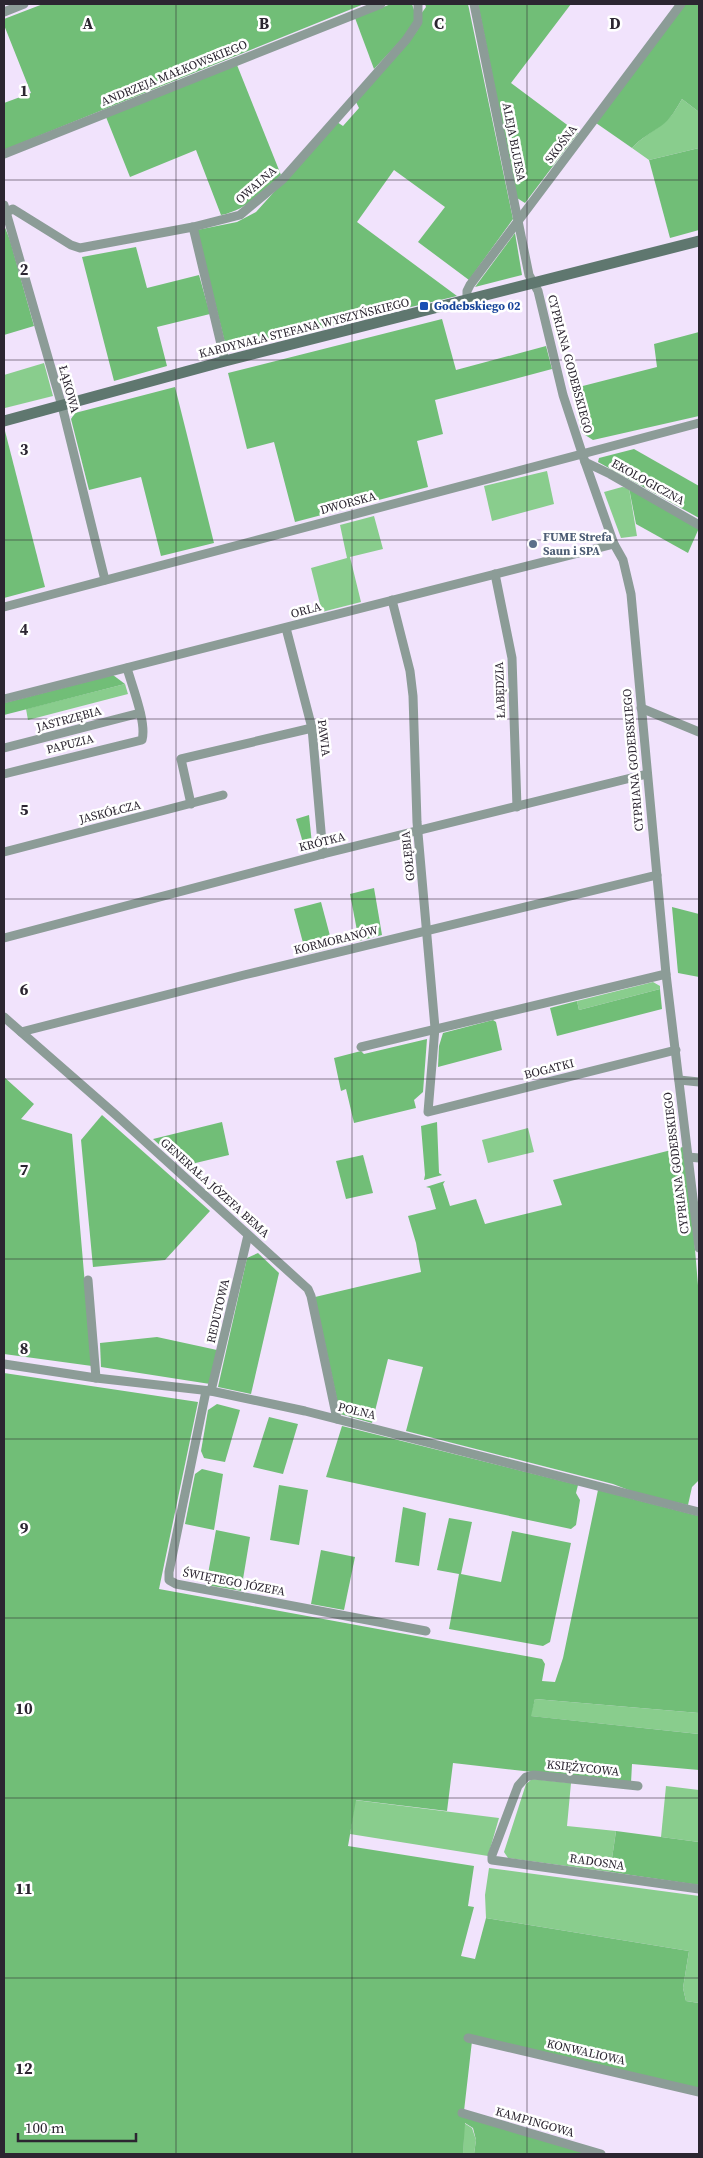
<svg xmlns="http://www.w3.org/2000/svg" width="703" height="2158" viewBox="0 0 703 2158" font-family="'Source Serif 4',serif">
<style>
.green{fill:#89cd8d}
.forest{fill:#71be77}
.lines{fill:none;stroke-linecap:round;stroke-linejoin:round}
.street{stroke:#8c9c97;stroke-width:9}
.secondary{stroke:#5f776f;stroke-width:11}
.grid{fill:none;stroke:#2c2631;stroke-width:1;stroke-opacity:0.55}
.transit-dot{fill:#1a4fb4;stroke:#fff;stroke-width:2}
.service-dot{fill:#5c6f8a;stroke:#fff;stroke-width:2}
.labels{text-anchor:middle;stroke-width:5;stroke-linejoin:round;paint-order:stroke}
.street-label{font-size:12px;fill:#2c2631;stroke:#fff}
.transit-label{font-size:12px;font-weight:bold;fill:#164399;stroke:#fff;text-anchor:start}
.service-label{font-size:12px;font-weight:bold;fill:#4e5e75;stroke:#fff;text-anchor:start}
.grid-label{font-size:16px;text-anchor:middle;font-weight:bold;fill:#2c2631;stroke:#fff;stroke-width:5;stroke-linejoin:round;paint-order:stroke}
</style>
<rect width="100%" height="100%" fill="#f1e3fc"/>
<!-- green -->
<g class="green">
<path d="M682,99L699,112V148L649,160L632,148C641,138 651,133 661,125C671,119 676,109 682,99Z"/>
<polygon points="44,363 53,396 5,408 4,375"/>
<polygon points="547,471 554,504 492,521 484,486"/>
<polygon points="622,487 629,488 637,536 621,538 604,492"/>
<polygon points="374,516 383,549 350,557 361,602 322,612 311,568 347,558 340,525"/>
<polygon points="125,684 128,694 28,720 26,709"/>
<polygon points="653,982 660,986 660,989 579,1010 577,1001"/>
<polygon points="528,1128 534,1152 488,1163 482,1140"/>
<polygon points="535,1699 699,1713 699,1734 530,1716"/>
<polygon points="532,1779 571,1783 567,1826 616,1831 610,1872 508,1858 504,1852 526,1784"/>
<polygon points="666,1786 699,1790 699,1842 661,1837"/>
<polygon points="355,1800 499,1818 488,1856 350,1834"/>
<polygon points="489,1868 699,1896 699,2003 686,2001 683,1988 689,1951 486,1918 485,1895"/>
<polygon points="464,2123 472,2128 476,2140 474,2154 463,2154"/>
</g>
<!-- forest -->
<g class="forest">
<polygon points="43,4 364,4 4,150 4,103 31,93 4,25 4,19"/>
<polygon points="391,4 412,4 418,22 374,69 355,18"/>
<polygon points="425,4 468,4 513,219 469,280 418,242 445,207 394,170 357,222 457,296 227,351 197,230 237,222 256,212 337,122 343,126 359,108 356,102 417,31 421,14 426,7"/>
<polygon points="478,4 571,4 511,83 578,133 525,203 517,198"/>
<path d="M685,4H699V112L682,99C676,109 671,119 661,126C651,133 641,138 632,148L596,123Z"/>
<path d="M237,65L281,175C263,192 246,210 221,215L196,150L130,177L106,117Z"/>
<polygon points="699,148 699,230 670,238 649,160"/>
<polygon points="4,225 10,240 34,326 4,335"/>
<polygon points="515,233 522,275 475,287"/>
<polygon points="136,247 147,288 199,275 210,314 157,327 167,366 114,381 82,257"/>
<polygon points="442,319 456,370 546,346 552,369 435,400 443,434 417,441 428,487 295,522 274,442 247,449 228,373"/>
<polygon points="699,332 699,416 593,440 582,433 571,389 657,367 654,344"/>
<polygon points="175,387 214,543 161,556 141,477 89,490 71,419 75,413"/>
<polygon points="4,431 5,431 45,587 4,598"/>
<polygon points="634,449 699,486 699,518 598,462 599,458"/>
<polygon points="629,488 699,528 688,553 636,524"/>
<polygon points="113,675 125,684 4,715 4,703"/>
<polygon points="309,815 312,844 306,853 296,819"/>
<polygon points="374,888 382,935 359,941 350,894"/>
<polygon points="321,902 333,947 306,954 294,909"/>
<polygon points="672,907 699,914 699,977 678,973"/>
<polygon points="660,989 662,1009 557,1036 550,1008 577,1001 579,1010"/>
<polygon points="493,1020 496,1022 502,1050 438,1067 439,1046 443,1033"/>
<polygon points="427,1039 423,1092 414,1100 416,1108 354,1123 346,1089 341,1091 334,1058 361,1051 364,1054"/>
<polygon points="4,1077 34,1104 21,1119 72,1134 92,1366 4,1354"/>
<polygon points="102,1115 210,1211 165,1260 93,1267 81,1140"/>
<polygon points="222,1122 229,1155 183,1166 153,1139"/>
<polygon points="437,1122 439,1173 442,1175 424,1180 425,1175 421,1126"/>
<polygon points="683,1147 691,1202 699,1297 699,1480 692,1487 688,1505 639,1494 613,1484 406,1431 423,1367 388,1359 372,1423 340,1414 315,1297 421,1272 416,1243 408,1216 436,1209 430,1188 426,1187 445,1181 443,1184 450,1206 476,1199 485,1224 562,1205 553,1180"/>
<polygon points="363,1155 373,1193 346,1199 336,1161"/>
<polygon points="258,1253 279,1273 251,1394 218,1387 247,1258"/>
<polygon points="157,1337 217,1350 210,1384 101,1367 100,1343"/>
<polygon points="4,1373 198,1402 159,1589 542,1659 545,1664 542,1681 555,1682 563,1658 598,1490 699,1516 699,1713 535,1699 531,1716 699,1734 699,1770 632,1764 631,1783 453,1763 447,1811 356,1800 348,1846 474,1866 468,1906 474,1907 461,1956 475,1959 486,1918 689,1951 683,1988 686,2001 699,2003 699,2090 472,2041 464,2111 592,2154 474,2154 476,2140 473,2128 465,2123 463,2154 4,2154"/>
<polygon points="217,1404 240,1410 225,1462 204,1458 201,1451 208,1410"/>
<polygon points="269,1417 298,1424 283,1474 253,1467"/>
<polygon points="342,1426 578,1485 576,1493 580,1500 576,1525 571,1529 326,1477"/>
<polygon points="202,1469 223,1474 214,1530 185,1524 195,1474"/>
<polygon points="279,1485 308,1490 299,1545 270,1540"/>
<polygon points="403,1507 426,1513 419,1566 395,1562"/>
<polygon points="449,1518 472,1522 461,1574 501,1582 512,1531 571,1543 550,1642 543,1646 449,1629 459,1574 437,1570"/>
<polygon points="216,1530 250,1537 241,1591 206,1585"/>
<polygon points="321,1550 355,1557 344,1610 311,1604"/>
<polygon points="616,1831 699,1842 699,1885 610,1872"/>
</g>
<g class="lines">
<!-- street -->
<g class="street">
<polyline points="474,4 529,275 538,291 563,395 585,462 614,544 623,560 631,594 666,974 699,1248"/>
<polyline points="4,12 24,4"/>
<polyline points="4,154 381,4"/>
<polyline points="4,205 62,406 105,580"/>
<polyline points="6,212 13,209 71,245 80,248 193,227 240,215 283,179 406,40 418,22 418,4"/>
<polyline points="193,227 225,361"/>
<polyline points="467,301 467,291 470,285 681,4"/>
<polyline points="585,462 610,474 699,525"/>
<polyline points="495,574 512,658 517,807"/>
<polyline points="392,600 410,671 413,696 417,822 435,1028 428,1112 676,1050"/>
<polyline points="4,607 699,423"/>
<polyline points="286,628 312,728 323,854"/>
<polyline points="4,699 614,544"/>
<polyline points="641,708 699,732"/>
<polyline points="4,748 140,713"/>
<path d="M4,774L142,740C147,723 132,686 127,668"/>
<polyline points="191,804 181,759 312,728"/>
<polyline points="4,852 223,795"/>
<polyline points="4,938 323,854 647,774"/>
<polyline points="4,1017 116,1115 308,1289 311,1296 337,1419"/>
<polyline points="21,1032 244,975 657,875"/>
<polyline points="361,1047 666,974"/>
<polyline points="679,1080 699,1082"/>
<polyline points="688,1157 699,1158"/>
<polyline points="88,1280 96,1378"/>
<polyline points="4,1364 96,1378 211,1391 305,1411 699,1512"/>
<polyline points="206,1391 169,1572 169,1580 176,1584 426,1631"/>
<polyline points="211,1391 248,1235"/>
<polyline points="638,1786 533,1775 526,1777 518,1786 492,1855 492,1860 699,1889"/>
<polyline points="468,2038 699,2092"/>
<polyline points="462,2113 601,2154"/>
</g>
<!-- secondary -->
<polyline class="secondary" points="4,421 225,361 699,241"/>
</g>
<!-- grid -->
<path class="grid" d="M176,4V2154M352,4V2154M527,4V2154M4,180H699M4,360H699M4,540H699M4,719H699M4,899H699M4,1079H699M4,1259H699M4,1439H699M4,1618H699M4,1798H699M4,1978H699"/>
<!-- markers -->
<rect class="transit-dot" x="419" y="301" width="10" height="10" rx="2.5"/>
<circle class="service-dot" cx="533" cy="544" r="5"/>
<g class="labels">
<!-- street labels -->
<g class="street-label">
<text transform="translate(174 73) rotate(-22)" y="4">ANDRZEJA MAŁKOWSKIEGO</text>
<text transform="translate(514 142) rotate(79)" y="4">ALEJA BLUESA</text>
<text transform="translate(561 144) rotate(-53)" y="4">SKOŚNA</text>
<text transform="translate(256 185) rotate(-41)" y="4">OWALNA</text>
<text transform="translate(304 328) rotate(-14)" y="4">KARDYNAŁA STEFANA WYSZYŃSKIEGO</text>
<text transform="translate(570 364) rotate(75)" y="4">CYPRIANA GODEBSKIEGO</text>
<text transform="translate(69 389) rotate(75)" y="4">ŁĄKOWA</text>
<text transform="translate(648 482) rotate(29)" y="4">EKOLOGICZNA</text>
<text transform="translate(348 503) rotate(-15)" y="4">DWORSKA</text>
<text transform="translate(306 610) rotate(-15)" y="4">ORLA</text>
<text transform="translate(500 690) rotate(-92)" y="4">ŁABĘDZIA</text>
<text transform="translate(69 719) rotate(-15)" y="4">JASTRZĘBIA</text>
<text transform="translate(324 738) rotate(83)" y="4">PAWIA</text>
<text transform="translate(70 744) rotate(-14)" y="4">PAPUZIA</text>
<text transform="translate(633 760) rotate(-95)" y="4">CYPRIANA GODEBSKIEGO</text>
<text transform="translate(110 812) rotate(-14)" y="4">JASKÓŁCZA</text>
<text transform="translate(322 842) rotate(-14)" y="4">KRÓTKA</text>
<text transform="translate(408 856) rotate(-96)" y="4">GOŁĘBIA</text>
<text transform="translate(336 940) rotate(-14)" y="4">KORMORANÓW</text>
<text transform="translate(549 1069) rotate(-14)" y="4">BOGATKI</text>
<text transform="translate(676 1163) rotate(-97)" y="4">CYPRIANA GODEBSKIEGO</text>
<text transform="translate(215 1188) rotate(42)" y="4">GENERAŁA JÓZEFA BEMA</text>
<text transform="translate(218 1311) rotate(-77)" y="4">REDUTOWA</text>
<text transform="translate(357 1411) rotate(14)" y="4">POLNA</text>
<text transform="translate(234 1582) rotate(11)" y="4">ŚWIĘTEGO JÓZEFA</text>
<text transform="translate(583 1768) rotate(6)" y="4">KSIĘŻYCOWA</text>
<text transform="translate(597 1862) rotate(8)" y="4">RADOSNA</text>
<text transform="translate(586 2052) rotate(13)" y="4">KONWALIOWA</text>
<text transform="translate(535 2122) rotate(16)" y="4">KAMPINGOWA</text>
</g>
<!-- transit labels -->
<g class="transit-label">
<text x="434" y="310">Godebskiego 02</text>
</g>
<!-- service labels -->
<g class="service-label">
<text x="543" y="541">FUME Strefa<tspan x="543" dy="14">Saun i SPA</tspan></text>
</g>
</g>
<g class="grid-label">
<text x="88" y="29">A</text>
<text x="264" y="29">B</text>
<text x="439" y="29">C</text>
<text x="615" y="29">D</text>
<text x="24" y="96">1</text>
<text x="24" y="275">2</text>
<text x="24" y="455">3</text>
<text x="24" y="635">4</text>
<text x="24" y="815">5</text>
<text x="24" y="995">6</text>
<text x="24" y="1175">7</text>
<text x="24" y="1354">8</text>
<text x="24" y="1534">9</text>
<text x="24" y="1714">10</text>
<text x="24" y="1894">11</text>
<text x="24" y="2074">12</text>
</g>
<!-- border -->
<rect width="703" height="2158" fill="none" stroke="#2c2631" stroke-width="10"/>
<!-- scale -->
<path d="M18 2133v8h118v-8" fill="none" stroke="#2c2631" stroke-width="2.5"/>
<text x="25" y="2133" font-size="15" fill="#2c2631" stroke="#ffffff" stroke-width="4" paint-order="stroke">100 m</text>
</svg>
